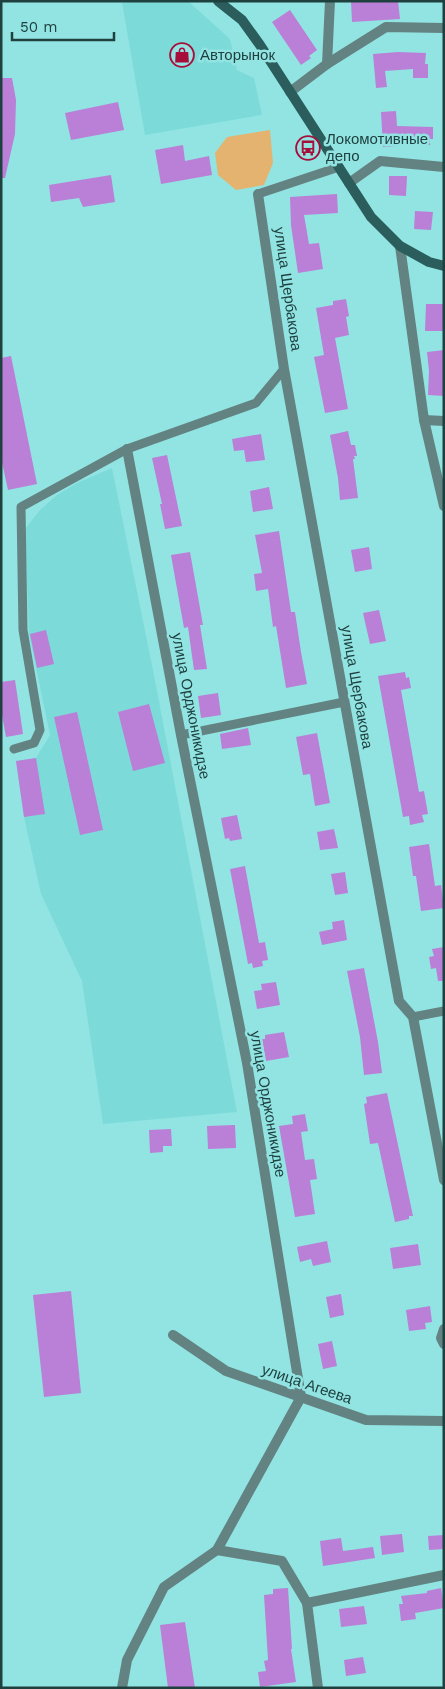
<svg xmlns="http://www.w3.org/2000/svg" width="445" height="1689" viewBox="0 0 445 1689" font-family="'Work Sans',sans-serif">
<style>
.built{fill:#7cdbd9}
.green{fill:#e4b370}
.building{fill:#ba7fd6}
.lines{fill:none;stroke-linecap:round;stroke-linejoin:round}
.lane{stroke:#638382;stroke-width:9}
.street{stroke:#638382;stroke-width:10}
.secondary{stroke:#2a5d5c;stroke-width:10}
.labels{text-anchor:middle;stroke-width:5;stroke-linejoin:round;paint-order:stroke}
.poi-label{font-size:15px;fill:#1e4140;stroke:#92e4e2;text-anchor:start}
.street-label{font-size:15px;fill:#1e4140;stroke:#92e4e2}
</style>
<rect width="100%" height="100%" fill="#92e4e2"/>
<!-- built -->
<g class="built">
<polygon points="135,1 188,1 230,39 237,70 254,78 262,115 145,135 122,3"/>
<polygon points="112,468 153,670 237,1112 103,1124 82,981 41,894 24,817 16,761 36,758 50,735 29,634 25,529 40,510 57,495 77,483"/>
</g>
<!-- green -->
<polygon class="green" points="270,130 273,163 264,185 236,190 218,175 215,153 227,137"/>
<!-- building -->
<g class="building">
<polygon points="351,1 398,1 400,19 352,22"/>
<polygon points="290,10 317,50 309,56 311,58 301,65 272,22"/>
<polygon points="398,52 426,53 425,64 428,64 428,78 413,78 413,69 385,71 387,87 376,88 373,54"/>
<polygon points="1,78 12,78 16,100 15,134 5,178 1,178"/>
<polygon points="118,102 124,130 71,140 65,113"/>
<polygon points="396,111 397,126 433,127 433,139 430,139 430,145 398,144 398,146 383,147 381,112"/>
<polygon points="183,145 185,161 209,156 212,175 161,184 155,150"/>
<polygon points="111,175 115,202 83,207 79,198 51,202 49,185"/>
<polygon points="389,176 407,176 406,196 389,195"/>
<polygon points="337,194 338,213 304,215 309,244 319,243 323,269 298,273 291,225 290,197"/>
<polygon points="415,211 433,212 431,230 414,229"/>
<polygon points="346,299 349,316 346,317 349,335 335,338 348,409 325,413 314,357 324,355 316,308 333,305 333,301"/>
<polygon points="426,304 443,304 443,331 425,331"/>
<polygon points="444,350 444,396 428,395 429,371 427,352"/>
<polygon points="11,356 37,484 8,490 1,458 1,358"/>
<polygon points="348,431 351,445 355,445 357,456 354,456 355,459 353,459 358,498 340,500 338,478 330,435"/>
<polygon points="261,434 265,460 246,462 244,450 234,451 232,439"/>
<polygon points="167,455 182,526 165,529 160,504 162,504 152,458"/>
<polygon points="269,487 273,509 253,512 250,491"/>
<polygon points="279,531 291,612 295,612 301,652 307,684 286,688 276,626 273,627 268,589 256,591 254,574 262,573 255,535"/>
<polygon points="369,547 372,569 355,572 351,550"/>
<polygon points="190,552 203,625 200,625 207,669 194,670 188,627 184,628 171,555"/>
<polygon points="379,610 386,641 370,644 363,613"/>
<polygon points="46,630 54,664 37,668 30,634"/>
<polygon points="405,672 406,678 409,677 411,688 401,690 419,792 424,791 428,814 422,815 424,822 410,825 409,816 403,817 378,676"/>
<polygon points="15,680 23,734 6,737 1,709 1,682"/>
<polygon points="218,693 221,715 201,718 198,696"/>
<polygon points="149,704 165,763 133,771 118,712"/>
<polygon points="77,712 103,830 80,835 54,717"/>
<polygon points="248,728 251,745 222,749 220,734"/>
<polygon points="317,733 330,803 315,806 310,774 303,775 296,737"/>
<polygon points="36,758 45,814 24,817 16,761"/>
<polygon points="237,815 242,839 230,841 229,838 225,839 221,818"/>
<polygon points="334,829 338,848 320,850 317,832"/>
<polygon points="429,844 435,886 441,885 444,908 421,911 416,876 413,876 409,847"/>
<polygon points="245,866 259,943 265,942 268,960 262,961 263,966 253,968 252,963 248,964 230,869"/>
<polygon points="345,872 348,893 335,895 331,874"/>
<polygon points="344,920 347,940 322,945 319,932 333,929 332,922"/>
<polygon points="444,947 444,981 438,981 436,968 431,969 429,957 434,956 432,949"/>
<polygon points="364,968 378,1042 382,1073 364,1075 360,1037 347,971"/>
<polygon points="276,982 280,1005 257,1009 254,991 262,990 261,984"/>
<polygon points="284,1032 289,1057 266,1061 262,1039 265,1039 265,1035"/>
<polygon points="387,1093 413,1216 409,1216 409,1219 395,1222 378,1143 370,1144 364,1104 367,1103 366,1097"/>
<polygon points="305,1114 308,1131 301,1132 305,1160 314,1159 317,1179 310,1180 315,1214 295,1217 279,1126 293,1124 292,1116"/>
<polygon points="235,1125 236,1148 208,1149 207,1126"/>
<polygon points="171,1129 172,1146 163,1146 163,1152 150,1153 149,1130"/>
<polygon points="327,1241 331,1262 313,1266 311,1259 300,1262 297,1247"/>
<polygon points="418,1244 421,1265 393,1269 390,1248"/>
<polygon points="71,1291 81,1393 44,1397 33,1295"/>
<polygon points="341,1294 344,1315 330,1318 326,1297"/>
<polygon points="430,1306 432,1322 425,1323 426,1329 409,1331 406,1310"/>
<polygon points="332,1341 337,1366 323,1369 318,1344"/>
<polygon points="402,1534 404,1552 382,1555 380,1536"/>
<polygon points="444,1535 444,1549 429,1550 428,1536"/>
<polygon points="341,1538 343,1551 373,1547 375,1558 323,1566 320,1541"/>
<polygon points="288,1588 292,1649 291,1649 296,1682 260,1687 258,1672 266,1671 264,1661 268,1660 264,1595 273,1594 273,1589"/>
<polygon points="441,1588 444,1608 415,1613 416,1619 401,1621 399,1604 403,1604 401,1596 427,1593 427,1591"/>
<polygon points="364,1606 367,1624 341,1627 339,1609"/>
<polygon points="185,1622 195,1688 168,1688 160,1625"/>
<polygon points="363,1657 366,1673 346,1676 344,1660"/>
</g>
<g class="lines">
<!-- lane -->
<g class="lane">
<polyline points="258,194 339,167"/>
<polyline points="181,735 344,702"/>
<polyline points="14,749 34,743 40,730 23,630 21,507 127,449 256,403 284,369"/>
<polyline points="413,1017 444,1011"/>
</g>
<!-- street -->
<g class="street">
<polyline points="327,64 386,27 444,28"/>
<polyline points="290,92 327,64 330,1"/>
<polyline points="349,183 380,161 444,167"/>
<polyline points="258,194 284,369 399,1001 413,1017 444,1180"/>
<polyline points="400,246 424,420 444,506"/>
<polyline points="424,420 444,421"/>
<polyline points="127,449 181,735 247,1063 301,1397 217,1550 282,1561 307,1603 318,1688"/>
<polyline points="444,1329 441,1338 444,1344"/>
<polyline points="173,1335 226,1371 366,1420 444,1421"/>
<polyline points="307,1603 444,1575"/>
<polyline points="122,1688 127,1660 164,1587 217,1550"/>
</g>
<!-- secondary -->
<polyline class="secondary" points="218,1 242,20 260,45 371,217 400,246 429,262 444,266"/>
</g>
<!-- icons -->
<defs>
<g id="shop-ring" transform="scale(1.25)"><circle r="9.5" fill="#92e4e2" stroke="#a70e3a" stroke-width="1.5"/><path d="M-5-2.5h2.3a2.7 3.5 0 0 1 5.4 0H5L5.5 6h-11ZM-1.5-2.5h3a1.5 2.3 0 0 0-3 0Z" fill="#a70e3a"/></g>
<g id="bus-ring" transform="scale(1.25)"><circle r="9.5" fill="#92e4e2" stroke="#a70e3a" stroke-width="1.5"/><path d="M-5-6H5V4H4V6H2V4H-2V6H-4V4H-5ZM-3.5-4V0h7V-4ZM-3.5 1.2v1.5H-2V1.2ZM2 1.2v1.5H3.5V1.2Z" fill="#a70e3a"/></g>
</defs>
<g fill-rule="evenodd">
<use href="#shop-ring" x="182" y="55"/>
<use href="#bus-ring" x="308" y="148"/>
</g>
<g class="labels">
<!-- poi labels -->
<g class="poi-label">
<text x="200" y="60">Авторынок</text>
<text x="326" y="144">Локомотивные<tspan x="326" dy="17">депо</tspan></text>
</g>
<!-- street labels -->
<g class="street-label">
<text transform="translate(288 289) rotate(82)" y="5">улица Щербакова</text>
<text transform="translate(357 687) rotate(80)" y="5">улица Щербакова</text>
<text transform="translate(191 706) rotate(79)" y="5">улица Орджоникидзе</text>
<text transform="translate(268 1104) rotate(80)" y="5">улица Орджоникидзе</text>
<text transform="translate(307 1384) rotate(19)" y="5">улица Агеева</text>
</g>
</g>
<!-- border -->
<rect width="445" height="1689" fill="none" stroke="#1e4140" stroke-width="5"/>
<!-- scale -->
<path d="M12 32v8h102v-8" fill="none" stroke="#1e4140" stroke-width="2.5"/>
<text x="20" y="32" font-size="15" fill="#1e4140" stroke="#92e4e2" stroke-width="4" paint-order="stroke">50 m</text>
</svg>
